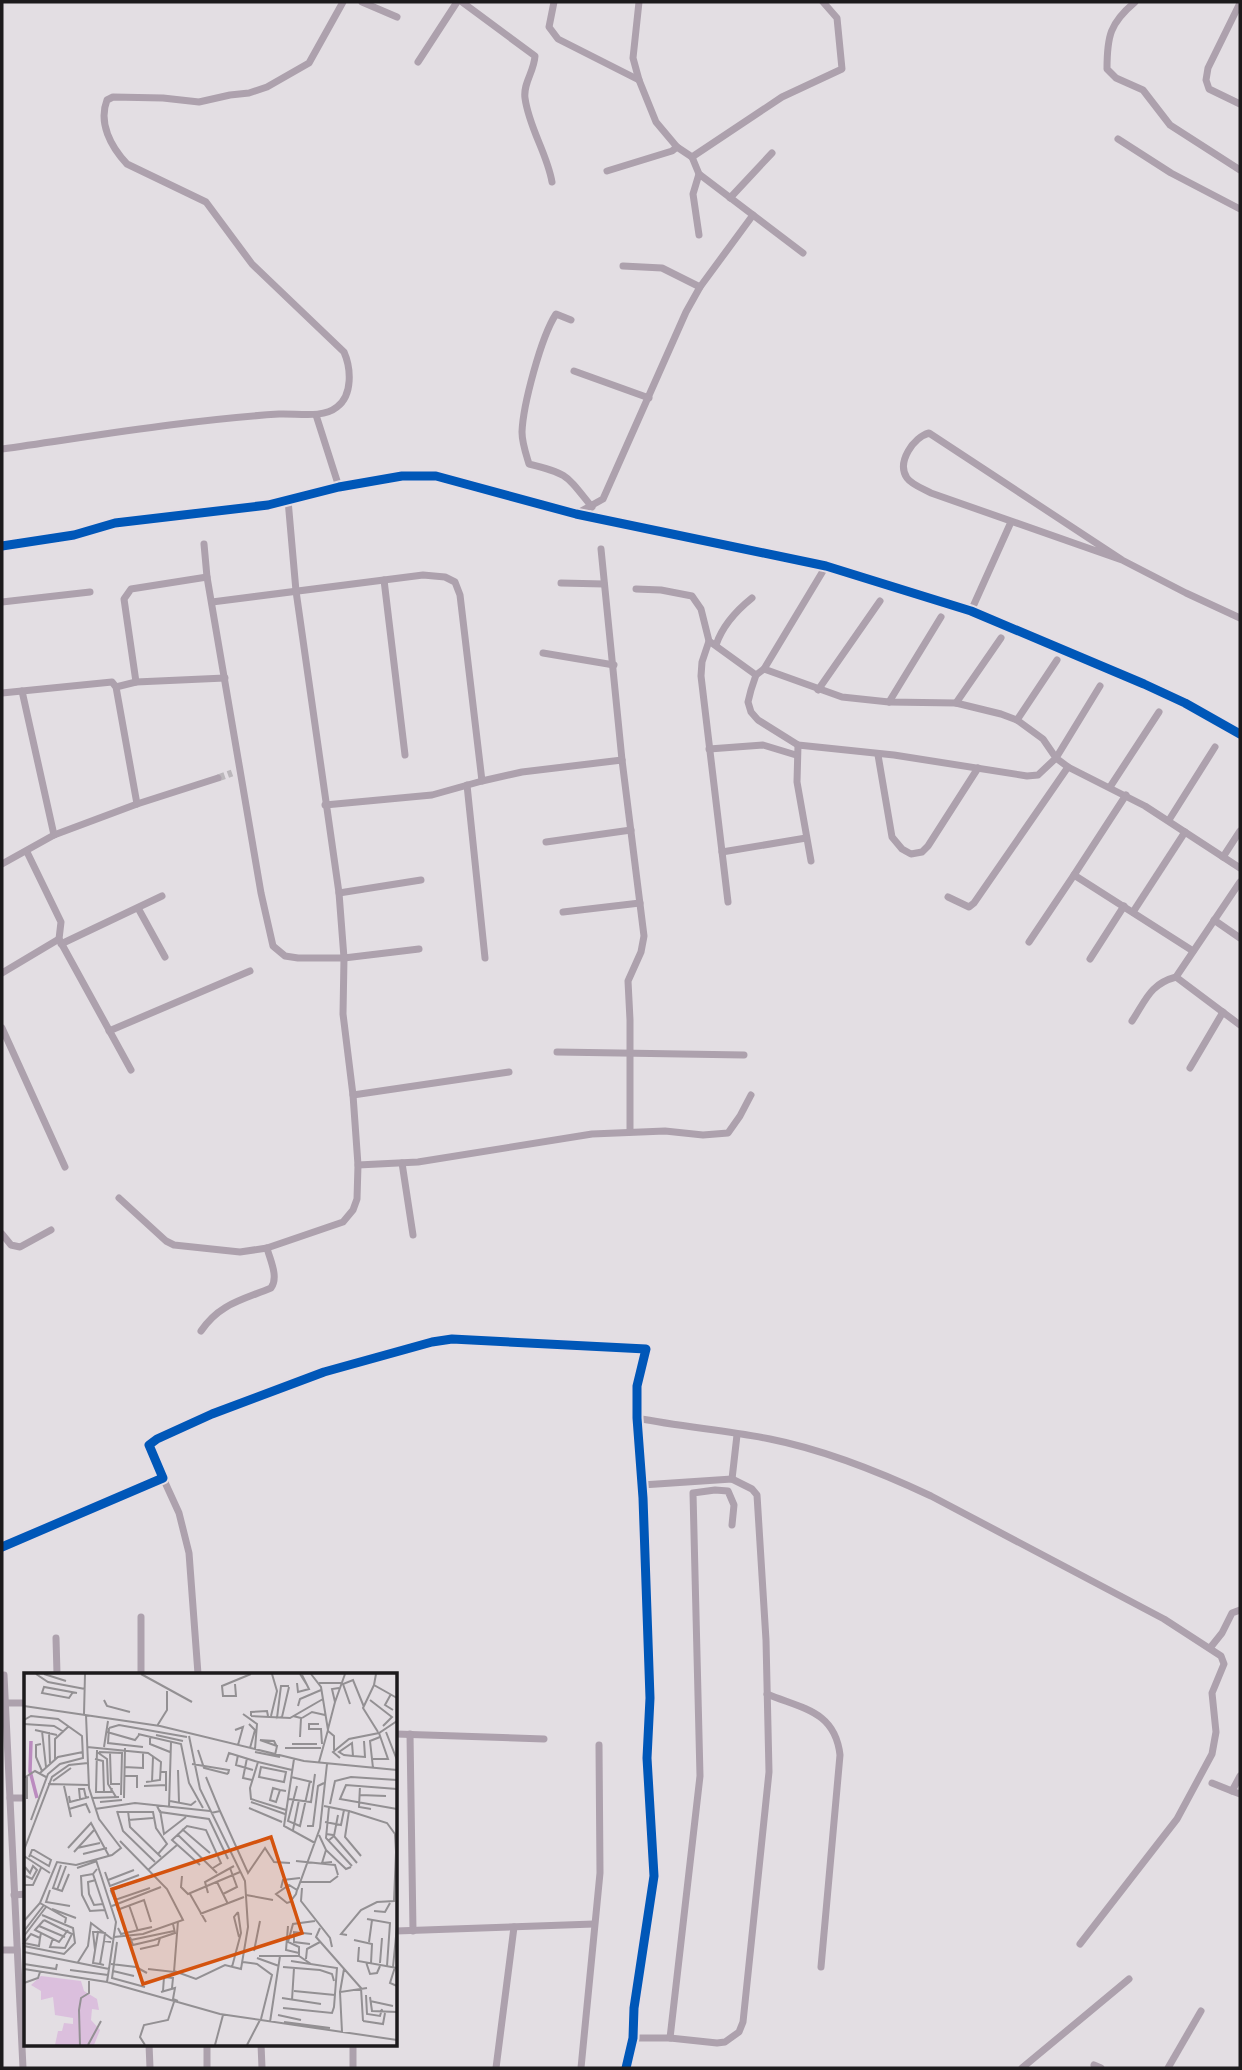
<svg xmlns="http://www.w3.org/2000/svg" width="1242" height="2070" viewBox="0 0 1242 2070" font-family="Spectral,serif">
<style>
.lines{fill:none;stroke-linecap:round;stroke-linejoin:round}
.minor-tunnel{stroke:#bbb7bb;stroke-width:7;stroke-dasharray:7 3.5;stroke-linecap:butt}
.minor{stroke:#ada1ad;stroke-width:7}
.cycleway-casing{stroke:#e4dde4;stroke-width:13}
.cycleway{stroke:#0057b8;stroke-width:9}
.inset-river{fill:none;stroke:#bb8bbf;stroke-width:3.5}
.inset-road{fill:none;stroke:#939093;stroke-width:2}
.view{fill:#d4530e;fill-opacity:0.15;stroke:#d4530e;stroke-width:3.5}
.inset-edge{fill:none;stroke:#1c1a1c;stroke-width:3.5}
</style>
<rect width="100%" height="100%" fill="#e3dee3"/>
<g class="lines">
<!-- minor-tunnel -->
<polyline class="minor-tunnel" points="218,778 232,773"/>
<!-- minor -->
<g class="minor">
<polyline points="362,2 397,17"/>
<path d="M462,2L535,56C534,72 523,83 525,98C529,128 547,153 552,182"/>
<polyline points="554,2 549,27 558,39 639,80"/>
<polyline points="639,2 633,58 639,80 656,122 677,147 692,157 782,97 842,69 837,18 823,2"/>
<path d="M1135,2C1110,23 1107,36 1107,69L1116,78L1143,90L1170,125L1240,170"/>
<polyline points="1240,3 1208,68 1206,80 1209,89 1240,104"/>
<polyline points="418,62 457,2"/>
<polyline points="1118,139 1171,173 1240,209"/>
<polyline points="692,157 699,174 803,253"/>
<polyline points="607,171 672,151 677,147"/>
<polyline points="699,174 693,194 699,235"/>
<polyline points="730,198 772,153"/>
<polyline points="623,266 662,268 700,287"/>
<path d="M571,320L556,314C541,337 523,405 522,432C522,443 526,454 529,464C569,474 566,475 592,507"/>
<polyline points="574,371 649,398"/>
<polyline points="316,415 339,487"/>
<path d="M2,449C94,436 187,420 279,414C297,413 322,419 337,407C353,395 351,368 344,352L252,264L206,202L127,164C111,147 98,123 107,100L113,97L163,98L199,102L230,95L249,93L267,87L309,63L343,2"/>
<polyline points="576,514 603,499 686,312 700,287 753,215"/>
<polyline points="204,544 207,577 261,893 273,946 285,956 298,958 344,958 419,949"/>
<polyline points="2,546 74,535 115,523 268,505 339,487 402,476 436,476 576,514 826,566 971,611 1144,684 1185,703 1240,734"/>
<polyline points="601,549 622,760 644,936 641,952 628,981 630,1020 630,1132"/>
<path d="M1122,560L931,493C924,489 912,485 907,478C896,462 914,437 929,433L1122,560L1186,593L1240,618"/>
<polyline points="384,580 405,755"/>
<polyline points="561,583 604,584"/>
<polyline points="636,589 661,590 692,596 701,609 709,641 756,675"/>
<polyline points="2,602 90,592"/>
<polyline points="212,602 423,575 445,577 455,582 460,595 482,781"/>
<polyline points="971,611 1011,522"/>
<polyline points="709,641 702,662 701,676 728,902"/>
<path d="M716,645C722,627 737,610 752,598"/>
<polyline points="543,653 614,665"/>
<polyline points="764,669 826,566"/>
<polyline points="136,682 124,599 131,589 207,577"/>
<polyline points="1100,686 1056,758 1038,775 1027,776 894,755 798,745 758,720 751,712 748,702 751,690 756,675 764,669 842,697 889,702 956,703 1001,714 1017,720 1043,739 1056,758 1068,767 1145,806 1240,868"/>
<polyline points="116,687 136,682 225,678"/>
<polyline points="818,690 880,601"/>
<polyline points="22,691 54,835"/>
<polyline points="2,693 112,682 116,687 137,804"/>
<polyline points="889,702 941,617"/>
<polyline points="956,703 1001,638"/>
<polyline points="1017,720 1057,660"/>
<polyline points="798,745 797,782 811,861"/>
<polyline points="709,749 763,745 796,755"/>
<polyline points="878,755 892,837 902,849 911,854 922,852 928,846 978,768"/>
<polyline points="467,785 485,958"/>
<polyline points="1110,787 1159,712"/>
<polyline points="1126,795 1074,875 1193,951"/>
<polyline points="325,805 432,795 482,781 522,772 622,760"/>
<polyline points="1169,820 1215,747"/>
<polyline points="546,842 631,830"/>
<polyline points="27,852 61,922 59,939 131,1070"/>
<polyline points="722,852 806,838"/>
<polyline points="1223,857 1240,831"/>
<polyline points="2,864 54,835 137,804 218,778"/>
<polyline points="339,893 421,880"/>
<polyline points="948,897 969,907 974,903 1068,767"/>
<polyline points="138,908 165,957"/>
<polyline points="563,912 640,903"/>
<polyline points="1133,912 1185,832"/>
<polyline points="1214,920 1240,938"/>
<polyline points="1029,942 1074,875"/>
<polyline points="61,944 162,896"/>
<polyline points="1090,959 1124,906"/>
<polyline points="2,973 59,939"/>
<polyline points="1176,977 1240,1025"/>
<path d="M1132,1021C1146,1000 1150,984 1176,977L1240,882"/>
<polyline points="2,1028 65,1167"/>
<polyline points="109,1031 250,971"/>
<polyline points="557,1052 744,1055"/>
<polyline points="1190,1068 1223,1012"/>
<polyline points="353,1095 509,1072"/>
<polyline points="402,1163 413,1235"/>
<polyline points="358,1165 418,1162 592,1134 665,1131 703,1135 728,1133 740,1116 751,1095"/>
<polyline points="119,1198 166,1241 174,1245 240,1252 267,1248 343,1222 353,1210 357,1199 358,1165 353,1095 343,1014 344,958 339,893 296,591 288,500"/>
<polyline points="2,1234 11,1245 20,1247 51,1230"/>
<path d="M201,1331C219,1304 242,1300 271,1288C279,1277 270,1260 267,1248"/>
<path d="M637,1418C681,1427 726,1430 770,1439C825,1450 880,1472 931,1496L1164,1619L1221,1656L1224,1664L1212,1693L1216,1732L1212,1754L1177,1819L1080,1944"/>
<polyline points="163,1478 179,1513 189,1553 198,1674"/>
<polyline points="732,1479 737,1435"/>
<polyline points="2,1547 163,1478 149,1445 157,1439 212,1414 324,1372 432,1342 452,1339 646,1349 637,1386 637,1418 643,1498 650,1698 647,1758 654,1876 634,2008 633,2038 626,2068"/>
<polyline points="56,1638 57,1674"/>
<polyline points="1210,1648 1222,1633 1232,1613 1240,1610"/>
<polyline points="141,1674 141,1617"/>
<polyline points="4,1675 23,2068"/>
<path d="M767,1694C803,1709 835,1711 840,1755L821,1967"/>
<polyline points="6,1703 26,1703"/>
<polyline points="396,1734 544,1739"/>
<polyline points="410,1734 413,1931"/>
<polyline points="1240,1776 1232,1791 1240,1794"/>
<polyline points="1212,1783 1232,1791"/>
<polyline points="10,1798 26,1798"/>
<polyline points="14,1895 26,1894"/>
<polyline points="396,1931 594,1924"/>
<polyline points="2,1950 17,1950"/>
<polyline points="633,2038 670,2038 717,2043 725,2042 739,2032 743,2022 769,1772 766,1640 757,1495 752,1489 732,1479 642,1485"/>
<polyline points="670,2038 700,1776 693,1493 715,1490 728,1491 734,1505 732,1525"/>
<polyline points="149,2044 150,2068"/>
<polyline points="207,2044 207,2068"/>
<polyline points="261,2044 262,2068"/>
<polyline points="353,2044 353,2068"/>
<polyline points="1094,2065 1101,2068"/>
<polyline points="496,2068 514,1927"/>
<polyline points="581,2068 600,1873 599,1745"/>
<polyline points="1022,2068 1129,1979"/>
<polyline points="1168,2068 1201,2011"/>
</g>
<!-- cycleway casing -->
<g class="cycleway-casing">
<g id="cycleway">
<polyline points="2,546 74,535 115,523 268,505 339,487 402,476 436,476 576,514 826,566 971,611 1144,684 1185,703 1240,734"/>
<polyline points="2,1547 163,1478 149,1445 157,1439 212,1414 324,1372 432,1342 452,1339 646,1349 637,1386 637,1418 643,1498 650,1698 647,1758 654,1876 634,2008 633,2038 626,2068"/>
</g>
</g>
<!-- cycleway -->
<use href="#cycleway" class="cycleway"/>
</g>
<!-- overview -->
<g transform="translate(24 1673)">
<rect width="373" height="373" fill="#e3dee3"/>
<path d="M17,303L57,308L60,318L73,326L75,337L68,336L67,347L76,357L70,372H31L34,358H38L40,350L49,351V345L31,342L29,324L17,327V318L7,312Z" fill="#dbbfdd"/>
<path class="inset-river" d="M7,68L6,98L13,125"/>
<path class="inset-road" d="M12,1L24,9L61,16M20,1L42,8M117,1L168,29M276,1L283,12L278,2M287,1L297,14L304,57L295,89M352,1L350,12L373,25M273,10L274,19L285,16L283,12M295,10H317M211,11L212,23H199L198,13L227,1M350,12L339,35L354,59M265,13H257L253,45L258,44L265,14M49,19L45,25L18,20L20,14L53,20M367,21L361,32L369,37M80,27L83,33L106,39M346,27L368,44L359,53M311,29L321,1M326,31L319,11L329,7L340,34M0,33L136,53L280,88L373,97M274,33L276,26L297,17M60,41L61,1M219,41L233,51L231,76M227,43L266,45L299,26M227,43V39L243,38L244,43M247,43L253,18L248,1M269,43L277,45L276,64M278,45L288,39L301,42M0,47L7,43L34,46L58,63L59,85L36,91L24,101L7,147M0,51L30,53L40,59M225,51L231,57L226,75M295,51H285V56H297L298,71M133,53L143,37V18M85,55L95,52L163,64M85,55L84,70L119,74M304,56L311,29L308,16L315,15M11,57L33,62M211,57L219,54L214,72M18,58L22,94M304,58L310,63V77M25,59L26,90M83,59L111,67L115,62M362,59L373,87M114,61L157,71L165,110L179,135M132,62L159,68M126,64V71L146,79M17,71L12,72V84L18,98M268,71H293M63,74L124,80L137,89L136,107L122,109M80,74L84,48M261,75H297M73,77L72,119H87L88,115M174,77L180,95L204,101M73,79L83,86L84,111L92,124M75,79L98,80L97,122M231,79L256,84M86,80L87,111H96M214,82L212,92L229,97M251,82L253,73L236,67L250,68L253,74M329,83L328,70L315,79L320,82L329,83L341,84L340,68M223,85L219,105L228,107M316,85L309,79L325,66L355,60L373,48M31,86V66L45,53M71,86L79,88L80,119M270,86L260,153L291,170M349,86H364L355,60M202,89L205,80L234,89M168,91L205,97L204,101M100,94L119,95V79M237,94L262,99L260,109L235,104ZM349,95L346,68L356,64M154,97L155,129M136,99H142V118M16,100L34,84L59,79M100,103H113V115M3,104V126M182,104L196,138L187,140M267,104L288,109M0,105L11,98L22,104M29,108L47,95M128,109L129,84M24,111L64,112M40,113L47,144M120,113L142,112M273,113L264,148L276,153L286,108M336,113L335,134L347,136M373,116L322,112L316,126L373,136M256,117L252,129L246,127L249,115L256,117L262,118M336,122L362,123M45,123L46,129L65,124M68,125L95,124M100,125L101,75M56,126L55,116H60L62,125M265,126L287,129L291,101M146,128L167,132L172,128M76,129L98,127M227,129L261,141M306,131L311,108L327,104L373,107M133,133L136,139L185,146L204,186M300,133L325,138L321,164L337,183M145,134L147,69M305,134L302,165L328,193M225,135L258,149M45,136L62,131L66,140M71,136L111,130L186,138M136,137L140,161L162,144M262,137L227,126L226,115L234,89L268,97M93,138L99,158L131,189M104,138L106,154L137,184M196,138L224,200L241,175L250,189L266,190M93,139H129L132,155L143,171L134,181M104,147L129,145M301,149L317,152L320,137M283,153H289L294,113L300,110M158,156L186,180M269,157L275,127M153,161L193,200M302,161L309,162L333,190M295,162L302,177L322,196L327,194M304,168L310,163L314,142M44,175L67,150L85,183M53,175L76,170M0,177L28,104L45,92L64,90M302,177L298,190L308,189M50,179L71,156M59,181L83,175M0,183L26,200M5,184L6,182L8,177H10L27,187L25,193L6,182M72,187L92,249L83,309M272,188L311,192L314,202M37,192L29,215L38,218L45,201M176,192L148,167L163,153L182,157L197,190L189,195M1,194L6,200L9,193L13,197L8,206L2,203M53,195L73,188M73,196L69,201L84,246M124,197L153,172M81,199L86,213L115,202M69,201L57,203L58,222L66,238L81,237M158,203L157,214L164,221L216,199M72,207L64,209L65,221L70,232L79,231M84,207L110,197M193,209L204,231M276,209H306L314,203M0,212H9L17,195M257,215L259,207L276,205M278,215L277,228L306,265L308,274M26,217L22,229L46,233M33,217L42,193M273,217L265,212L252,221L263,230L266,229L272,221L273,217L274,215L296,155L303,91M86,218L118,206M87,218L91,227L126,215M184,220L181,209L210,193M166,221L182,249M199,221L213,214L206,195M222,222L249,227M16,230L42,245L41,250M105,232L114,258M88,233L137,214M28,236L52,245M93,237L120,227L127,249M350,238L361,239L366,230M214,239L210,244L215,264M176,241L220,224M343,246L366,250L363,293M20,247L48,261L41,275L26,274L29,265M20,247L11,257L35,269L44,257M0,248L16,230L33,189L52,192L88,182L97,175L75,146L65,115L62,42M15,253L41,264M264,253L262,277L275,280M94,255L97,261L128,254M296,255L292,264L337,315L339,348M0,258L20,232M323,262L317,261L337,237L353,229L370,228L372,179L371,161L363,150L325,138M0,263L22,234M90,264L119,261L159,247L143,216L96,168M106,264L109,272L130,267L151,260L149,251M16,265L7,261L0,270L15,273L16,265L17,260M107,267L150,258M330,267L348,271L347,290M93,269L88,305L121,314M345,269L348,247M286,271L270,269V259L288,261M0,273L40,281L51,270L49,255L18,242M335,274L334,288L373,295M116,276L134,272L136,265M71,277L69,259H74M230,278L236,248M0,279L85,296M235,283H275L287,291M275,283V274L264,269L269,251L291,248M233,285L255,293M282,286L283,276L296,269M54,289L64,273L67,250L88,266M219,289L233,291L248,302L237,346M342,289L346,301L353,300L356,293M356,290L358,265M0,291L32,296L33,291M76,291L69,290L74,259L81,260L80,268M87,291L112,294L123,300M80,292L76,291L80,268L87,269M208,294L217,260L214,239M259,294L296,297L308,301L310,308M369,294L373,253M371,294L366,310L373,313M0,296L83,309L196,341L373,367M124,296L150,299L154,248M46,297L84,302M89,298L110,303M150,298L172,306L201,292L217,296L224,254L221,208L176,116L165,63M0,310L14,305L16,299M139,318L140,304L149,305L148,315M270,318L311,322M137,319L151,315L149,326L154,328M316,319L320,296M342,322L343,341L356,343L358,336M346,324L348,338L373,339M258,325L297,331M268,327L270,295M346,328L369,333M259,335L308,340L310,334L313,295L267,288M254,342L277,347M339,348L359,351L361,340M246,349L256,283M260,349L306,355M318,359L316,319L343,315M56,372L55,337L57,325L65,320V306M64,372L77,348M121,372L116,364L120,352L144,347L150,329M191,372L199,342M223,372L236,347"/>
<path class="view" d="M247,164L278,260L119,311L88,216Z"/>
<rect width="373" height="373" class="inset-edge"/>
</g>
<!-- border -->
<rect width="1242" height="2070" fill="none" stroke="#1c1a1c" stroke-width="7"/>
</svg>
